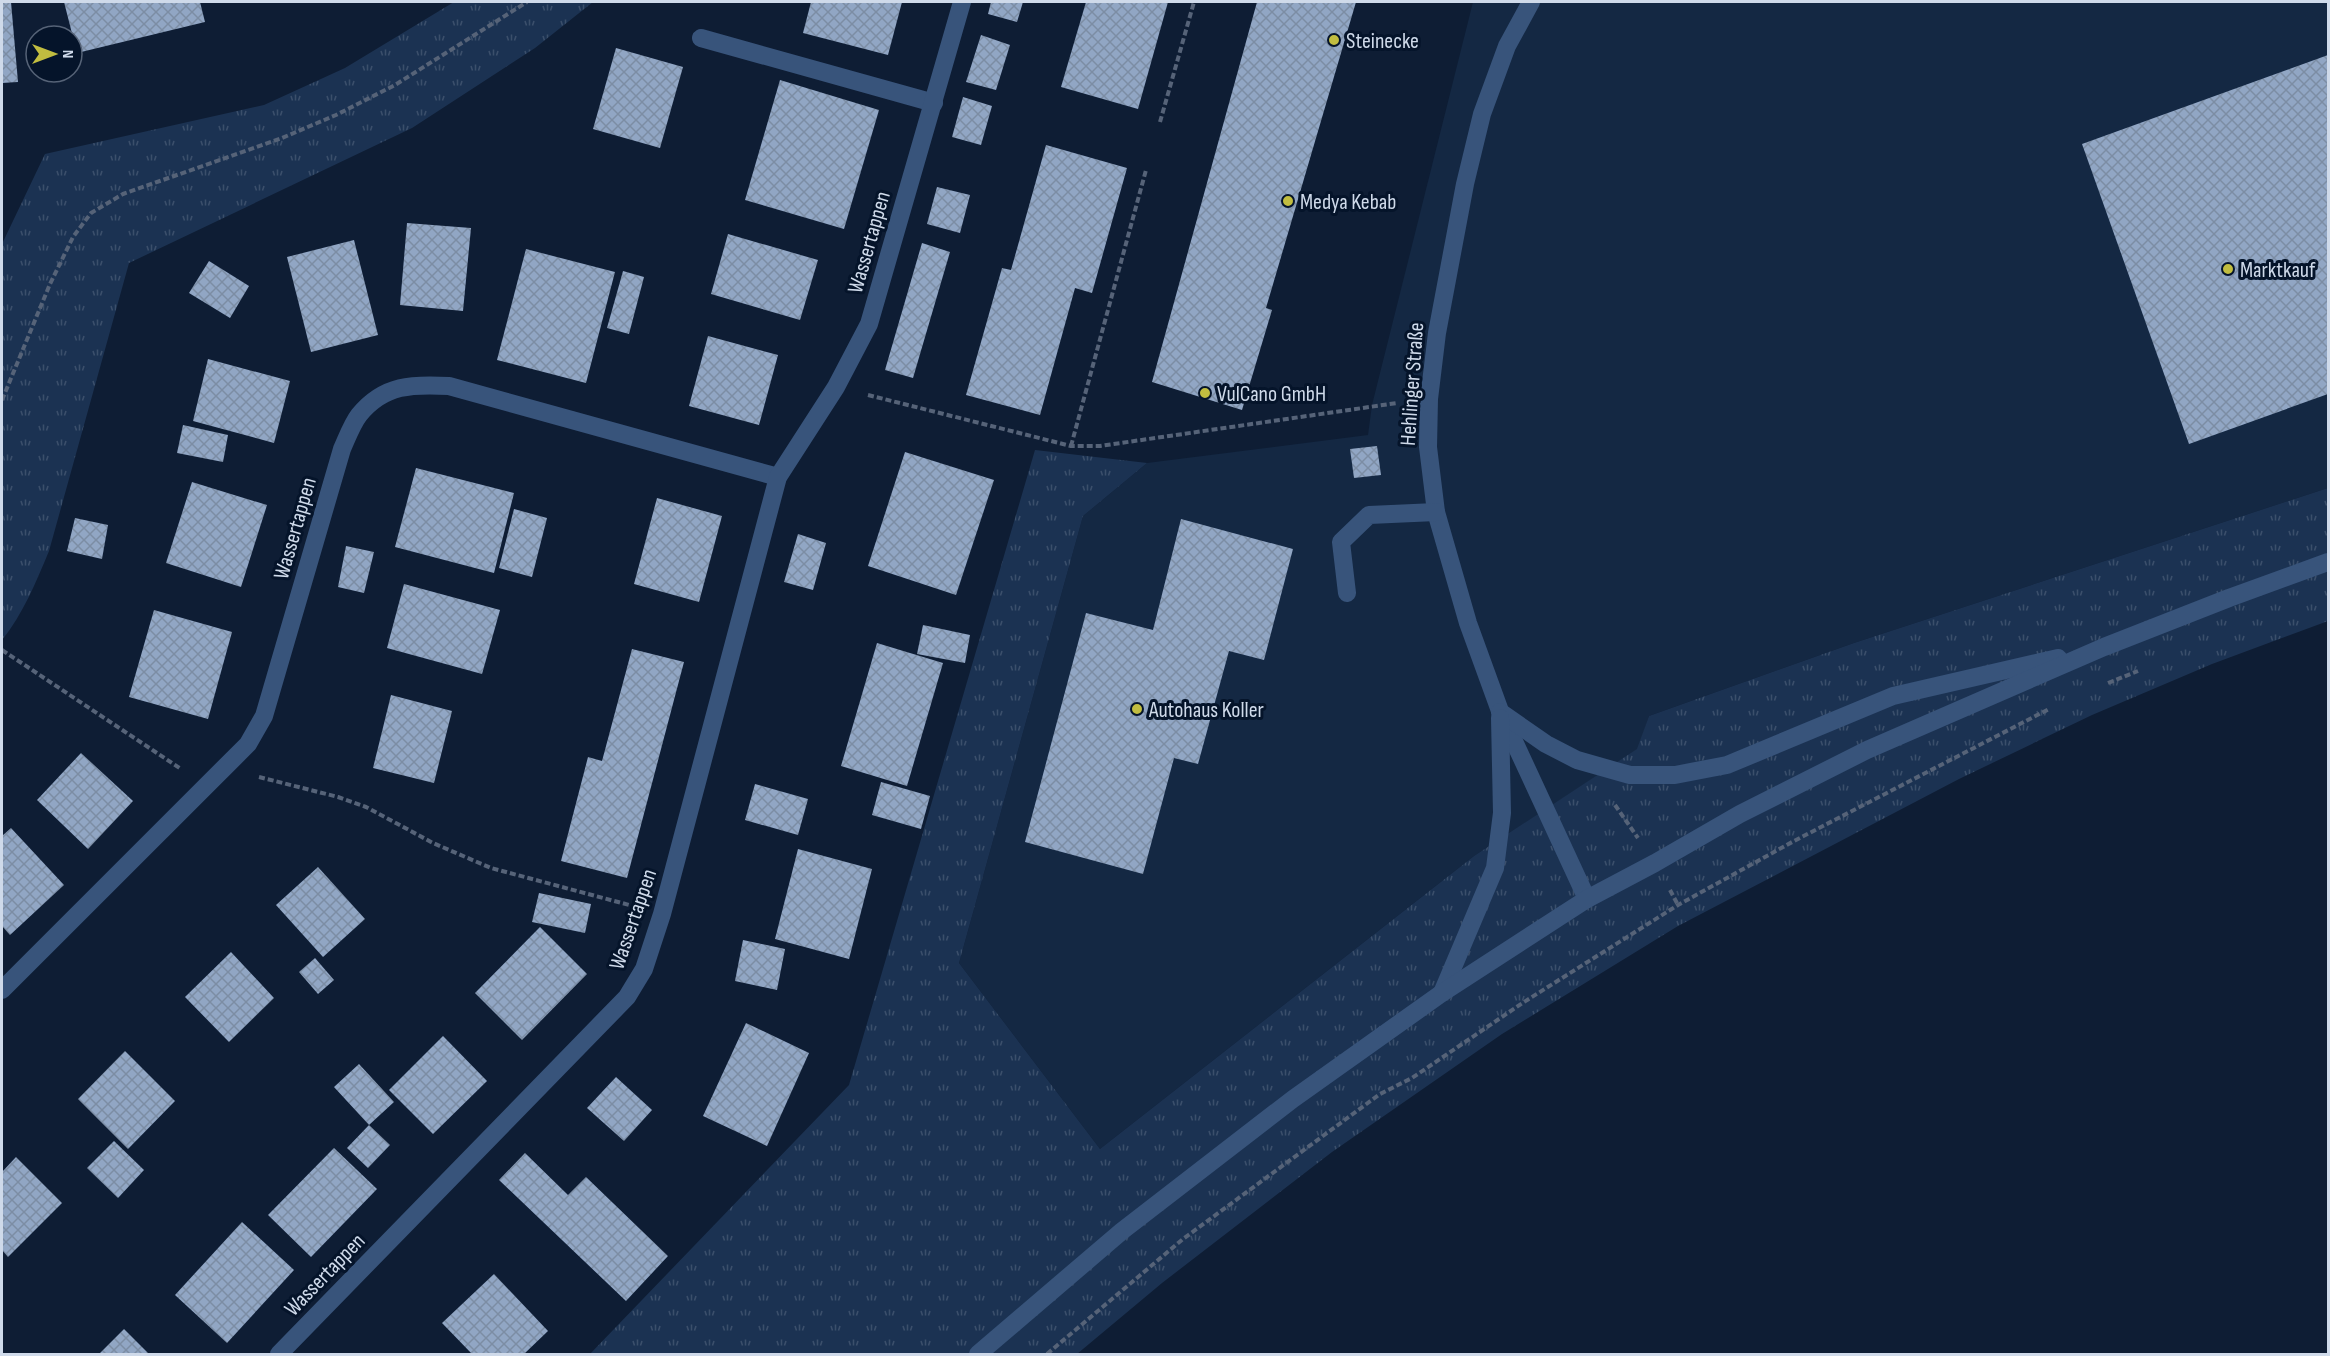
<svg xmlns="http://www.w3.org/2000/svg" width="2330" height="1356" viewBox="0 0 2330 1356" font-family="'Sofia Sans Condensed',sans-serif">
<style>
.built{fill:#142843}
.grass{fill:url(#grass-tufts)}
.building{fill:url(#building-cross-hatch)}
.lines{fill:none;stroke-linecap:round;stroke-linejoin:round}
.path{stroke:#566378;stroke-width:4;stroke-dasharray:6 3;stroke-linecap:butt}
.minor{stroke:#38547b;stroke-width:18}
.poi-dot{fill:#c1bd40;stroke:#05142a;stroke-width:2}
.labels{text-anchor:middle;stroke-width:6;stroke-linejoin:round;paint-order:stroke}
.poi-label{font-size:22px;fill:#cfdaea;stroke:#05142a;text-anchor:start}
.street-label{font-size:22px;fill:#cfdaea;stroke:#05142a}
</style>
<defs>
<pattern id="grass-tufts" width="24" height="20" patternUnits="userSpaceOnUse" patternTransform="scale(1.5)"><rect width="24" height="20" fill="#1b3252"/><path d="M3 7l-1-3M5 7V3M7 7l1-3M15 17l-1-3M17 17v-4M19 17l1-3" fill="none" stroke="#3b4f6b"/></pattern>
<pattern id="building-cross-hatch" width="8" height="8" patternUnits="userSpaceOnUse" patternTransform="scale(1.5)"><rect width="8" height="8" fill="#91a6c4"/><path d="M0 0l8 8M0 8l8-8" fill="none" stroke="#7c8da4"/></pattern>
</defs>
<rect width="100%" height="100%" fill="#0e1d34"/>
<!-- built -->
<polygon class="built" points="1473,2 2328,2 2328,488 1854,643 1649,716 1638,749 1474,856 1100,1149 959,963 1083,516 1147,463 1368,435 1372,405"/>
<!-- grass -->
<g class="grass">
<path d="M454,2H593L535,48L412,128L129,263L49,551C36,582 23,614 2,640V244L45,154L264,105L345,68Z"/>
<polygon points="1035,450 1147,463 1083,516 959,963 1100,1149 1474,856 1637,749 1649,716 1854,643 2328,488 2328,621 2212,664 2092,715 1959,779 1678,926 1502,1034 1332,1152 1162,1283 1077,1354 590,1354 849,1085"/>
</g>
<!-- building -->
<g class="building">
<polygon points="2,2 11,2 18,82 2,83"/>
<polygon points="64,2 200,2 205,22 77,53"/>
<polygon points="811,2 902,2 888,55 803,33"/>
<polygon points="991,2 1023,2 1017,22 988,14"/>
<polygon points="1086,2 1168,2 1138,109 1061,87"/>
<polygon points="1257,2 1356,2 1266,308 1272,310 1242,410 1152,382"/>
<polygon points="981,35 1010,45 996,90 966,82"/>
<polygon points="616,48 683,67 660,148 593,129"/>
<polygon points="2328,55 2328,394 2189,444 2082,144"/>
<polygon points="780,80 879,110 844,229 745,200"/>
<polygon points="963,97 992,106 981,145 952,137"/>
<polygon points="1046,145 1127,168 1092,293 1075,288 1040,415 966,395 1002,268 1011,270"/>
<polygon points="937,187 970,195 960,233 927,224"/>
<polygon points="407,223 471,228 463,311 400,305"/>
<polygon points="728,234 818,260 800,320 711,294"/>
<polygon points="354,240 378,335 311,352 287,257"/>
<polygon points="922,243 950,252 913,378 885,370"/>
<polygon points="526,249 615,272 586,383 497,360"/>
<polygon points="209,261 249,286 230,318 189,293"/>
<polygon points="623,271 644,277 629,334 607,328"/>
<polygon points="708,336 778,355 759,425 689,406"/>
<polygon points="208,359 290,381 274,443 193,421"/>
<polygon points="183,425 228,435 223,462 177,453"/>
<polygon points="1377,446 1381,475 1354,478 1350,449"/>
<polygon points="905,452 994,480 956,595 868,566"/>
<polygon points="416,468 514,493 494,573 395,547"/>
<polygon points="192,482 267,505 241,587 166,563"/>
<polygon points="657,498 722,516 699,602 634,584"/>
<polygon points="514,509 547,518 532,577 499,568"/>
<polygon points="75,518 108,525 102,559 67,551"/>
<polygon points="1181,519 1293,549 1264,660 1229,651 1198,764 1174,758 1143,874 1025,842 1086,613 1153,630"/>
<polygon points="798,534 826,543 813,590 784,582"/>
<polygon points="346,546 374,552 364,593 338,587"/>
<polygon points="404,584 500,610 482,674 387,648"/>
<polygon points="154,610 232,632 208,719 129,697"/>
<polygon points="923,625 970,635 965,663 917,654"/>
<polygon points="877,643 943,663 907,786 841,766"/>
<polygon points="632,649 684,662 627,878 561,861 588,757 602,761"/>
<polygon points="391,695 452,711 434,783 373,768"/>
<polygon points="81,753 133,801 88,849 37,800"/>
<polygon points="881,782 930,796 921,829 872,815"/>
<polygon points="755,784 808,799 798,835 745,820"/>
<polygon points="11,828 64,885 10,935 2,926 2,836"/>
<polygon points="798,849 872,869 849,959 775,939"/>
<polygon points="318,867 365,919 323,957 276,905"/>
<polygon points="539,893 591,904 585,933 532,922"/>
<polygon points="540,927 587,974 522,1040 475,993"/>
<polygon points="743,940 785,949 777,990 735,981"/>
<polygon points="231,952 274,998 229,1042 185,997"/>
<polygon points="315,958 334,980 318,994 299,972"/>
<polygon points="746,1023 809,1053 767,1146 703,1116"/>
<polygon points="443,1036 487,1081 433,1134 389,1090"/>
<polygon points="125,1051 175,1101 128,1149 78,1099"/>
<polygon points="359,1064 394,1102 369,1125 390,1145 368,1168 347,1148 369,1125 334,1087"/>
<polygon points="616,1077 652,1110 624,1141 587,1108"/>
<polygon points="114,1141 144,1170 118,1198 87,1168"/>
<polygon points="334,1148 377,1189 311,1257 268,1215"/>
<polygon points="525,1153 568,1195 586,1177 668,1256 626,1301 499,1180"/>
<polygon points="16,1157 62,1203 8,1257 2,1250 2,1172"/>
<polygon points="242,1222 294,1270 227,1343 175,1295"/>
<polygon points="494,1274 548,1331 524,1354 472,1354 442,1323"/>
<polygon points="124,1329 149,1354 99,1354"/>
</g>
<g class="lines">
<!-- path -->
<g class="path">
<polyline points="1160,122 1194,2"/>
<polyline points="868,395 1071,446 1100,446 1397,403"/>
<polyline points="2,400 50,284 73,237 91,213 123,194 282,138 336,115 395,85 527,2"/>
<polyline points="1071,446 1146,170"/>
<polyline points="2,650 181,769"/>
<polyline points="2108,683 2138,671"/>
<polyline points="259,777 338,797 366,807 433,843 491,868 633,906"/>
<polyline points="1615,805 1638,838"/>
<polyline points="1670,890 1678,905"/>
<polyline points="1047,1354 1183,1239 1380,1094 1412,1078 1524,1002 1678,905 1794,841 2049,709"/>
</g>
<!-- minor -->
<g class="minor">
<polyline points="1531,2 1507,46 1482,114 1465,184 1437,333 1429,399 1428,447 1436,512 1468,623 1500,711 1587,899"/>
<polyline points="701,38 934,103"/>
<polyline points="1347,593 1341,542 1369,515 1436,512"/>
<polyline points="1500,712 1546,744 1577,760 1630,775 1675,775 1727,765 1893,696 2058,658"/>
<path d="M2,990L248,744L264,716L342,449C347,438 352,424 359,415C384,384 413,384 449,386L778,477"/>
<polyline points="1442,993 1495,868 1502,813 1500,718"/>
<polyline points="279,1354 627,997 644,969 662,914 778,477 836,387 869,324 962,2"/>
<polyline points="978,1354 1122,1231 1293,1099 1442,993 1587,899 1655,863 1740,814 1867,750 2104,647 2229,598 2328,562"/>
</g>
</g>
<!-- markers -->
<g class="poi-dot">
<circle cx="1334" cy="40" r="6"/>
<circle cx="1288" cy="201" r="6"/>
<circle cx="2228" cy="269" r="6"/>
<circle cx="1205" cy="393" r="6"/>
<circle cx="1137" cy="709" r="6"/>
</g>
<g class="labels">
<!-- poi labels -->
<g class="poi-label">
<text x="1346" y="48">Steinecke</text>
<text x="1300" y="209">Medya Kebab</text>
<text x="2240" y="277">Marktkauf</text>
<text x="1217" y="401">VulCano GmbH</text>
<text x="1149" y="717">Autohaus Koller</text>
</g>
<!-- street labels -->
<g class="street-label">
<text transform="translate(868 242) rotate(-74)" y="8">Wassertappen</text>
<text transform="translate(1411 384) rotate(-86)" y="8">Hehlinger Straße</text>
<text transform="translate(294 528) rotate(-74)" y="8">Wassertappen</text>
<text transform="translate(632 919) rotate(-71)" y="8">Wassertappen</text>
<text transform="translate(324 1274) rotate(-46)" y="8">Wassertappen</text>
</g>
</g>
<!-- border -->
<rect width="2330" height="1356" fill="none" stroke="#cfdaea" stroke-width="6"/>
<!-- north arrow -->
<g transform="translate(54 54) rotate(90)"><circle r="28" fill="#05142a" stroke="#566377" stroke-width="1.5"/>
<path d="M0-4.5L10 22L0 15L-10 22Z" fill="#c1bd40"/>
<text y="-9" font-size="16" font-weight="bold" text-anchor="middle" fill="#cfdaea">N</text>
</g>
</svg>
